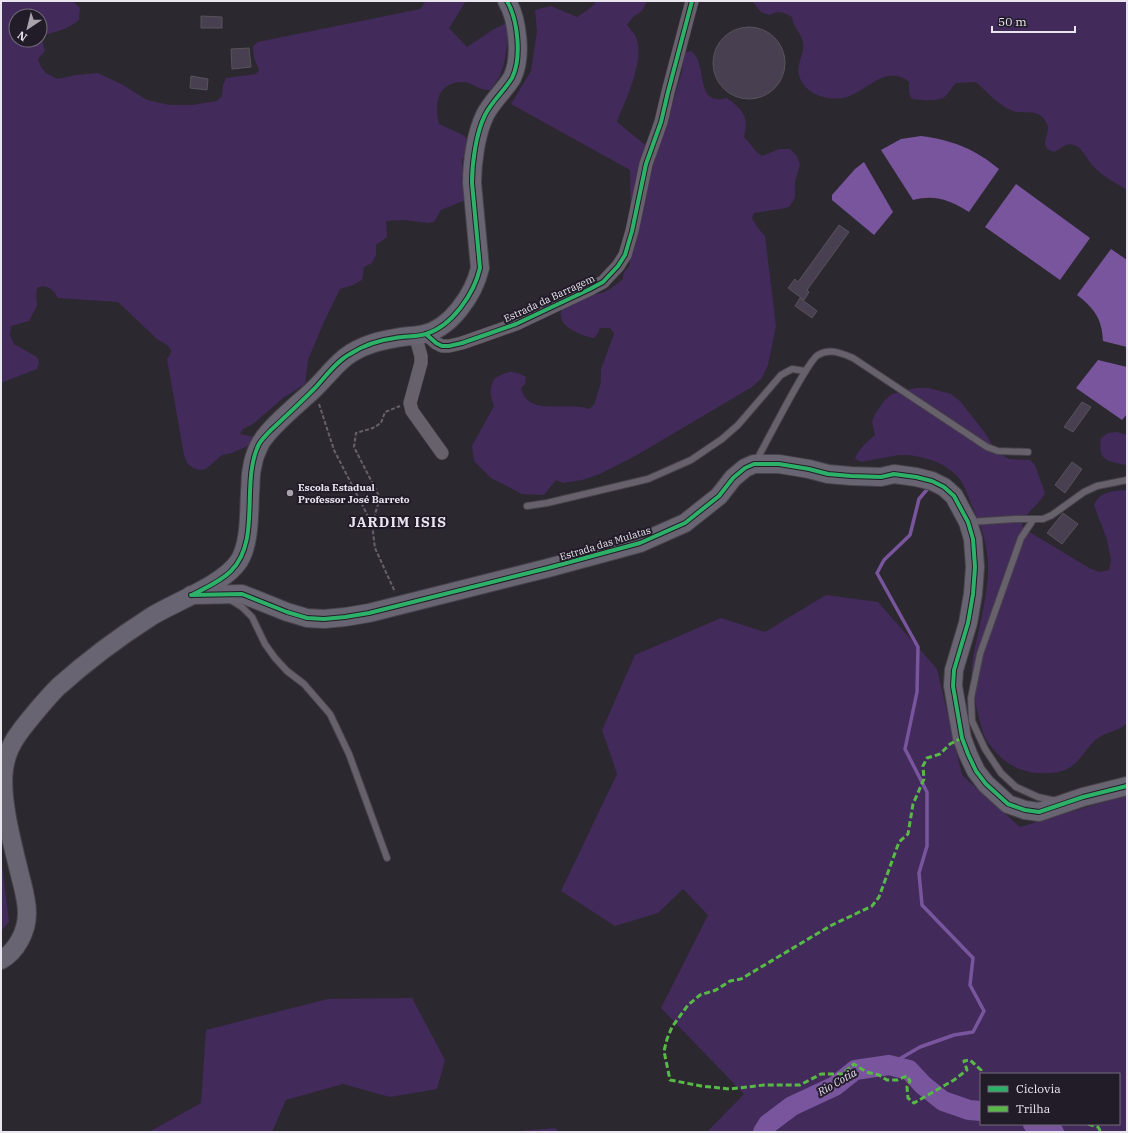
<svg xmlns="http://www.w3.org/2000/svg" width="1128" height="1133" viewBox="0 0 1128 1133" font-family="'IBM Plex Serif',serif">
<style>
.green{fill:#422a5a;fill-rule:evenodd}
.water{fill:#79559e}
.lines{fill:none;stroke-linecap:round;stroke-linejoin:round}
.stream{stroke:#79559e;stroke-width:3.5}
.river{stroke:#79559e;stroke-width:20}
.building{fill:#483f50;stroke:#57535a}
.lane-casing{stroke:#47434a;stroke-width:8}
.street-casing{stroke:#47434a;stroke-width:14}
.secondary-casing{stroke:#47434a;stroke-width:20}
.path{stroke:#65606a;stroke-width:2;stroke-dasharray:4 2;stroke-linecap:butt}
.lane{stroke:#67616c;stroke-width:6}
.street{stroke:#67616c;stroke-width:13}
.secondary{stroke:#696471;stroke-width:18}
.quiet{stroke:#58b947;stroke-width:3;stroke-dasharray:6 3;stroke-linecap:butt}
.cycleway-casing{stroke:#221c29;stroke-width:6}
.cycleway{stroke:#2db169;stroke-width:4}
.poi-dot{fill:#a8a4ac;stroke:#221c29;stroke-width:1.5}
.labels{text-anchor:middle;stroke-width:4;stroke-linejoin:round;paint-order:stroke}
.street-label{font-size:10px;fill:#eae6ef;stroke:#221c29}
.poi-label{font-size:10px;font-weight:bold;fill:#eae6ef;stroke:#221c29;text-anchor:start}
.water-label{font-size:11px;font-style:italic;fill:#e8def4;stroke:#221c29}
.district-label{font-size:14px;font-weight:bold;letter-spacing:1px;fill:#eae6ef;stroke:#221c29}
</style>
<rect width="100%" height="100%" fill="#2c2830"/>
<!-- green -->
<g class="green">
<path d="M1,1H73L80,8L79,20C74,24 68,28 61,30C54,33 49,32 43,37V43L45,51L38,59L41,67L46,73L57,79L76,75L98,73L123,85L147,100L170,105H192L217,101L222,96L223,85L226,78L256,74L259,70L254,58L253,46L258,42L420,9L426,1H466L449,28L467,47L494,29L507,23C508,39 507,62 499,77C497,81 493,86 490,90C479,91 472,82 463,82C437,82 434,104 439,124L463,135L469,141L468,155L462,158V165L468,199L441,210L434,222L428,223L404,220L386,221L387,237L376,245V255L372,263L364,267L362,280L353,285L340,289L324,322L308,360L305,384L283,398L253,424L243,429L240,434L255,437L252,444L232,453L222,455L206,469L200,470L193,468L187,463L184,455L167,359L170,355L171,350L167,345L157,339L118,302L58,298C53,289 47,284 37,288L36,296L37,306L29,321L11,326L10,335L14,344L37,357L39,362L37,369L1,383ZM16,16H40V40H16Z"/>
<path d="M597,1H647L642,11L633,17L627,25C630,29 633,32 635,35C647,58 625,100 617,122L644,144L664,134L682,71L684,53L691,51C709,63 693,107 727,98C743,110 749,116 744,137C750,143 755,152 762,156L779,149H790L797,156L800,165L795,181V198L790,206L786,208L754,213L752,218L757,227L765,236L776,326L768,365L762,378L752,387L637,455L600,474L582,480L563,483L556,480L544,495L522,494L491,478L474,461L472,446L494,406C490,396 489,390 494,379C506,371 513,369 526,377L525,384L521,388C523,395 525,399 532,403C541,409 567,405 580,407C583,407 586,408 589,409L594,405L601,382V369L614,334L610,328H600L598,333L594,338C583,336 561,328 561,316C560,313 562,309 563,306L590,295L602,293L610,289L623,279C623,273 624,271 629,267L632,249L631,241L630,170L511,104L531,71L537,31L535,10L551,6L577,17L589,9Z"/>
<path d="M752,1H1127V190C1116,183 1102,176 1093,166C1087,160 1083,148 1074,145C1066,142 1061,149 1054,152L1047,149C1047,147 1045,145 1045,143C1045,136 1051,129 1046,122C1038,107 1023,115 1013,111C999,106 987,92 976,82L956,83C952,87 948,95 943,98C937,101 917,101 911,98L909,93V82C886,62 865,94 843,98C826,101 803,93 799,75C796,64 805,53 803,42C801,32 793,28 792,17L784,13L777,12L769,15L761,12Z"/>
<path d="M917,388H929L951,394L961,402L985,433L996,451L1009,459L1030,460L1035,465L1045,493C1040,505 1023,513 1022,526L1026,530L1091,569L1100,572L1109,570L1111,560L1107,540L1094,505C1100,491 1113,491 1127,490V723C1119,732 1107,731 1098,738C1087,746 1081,761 1069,768C1060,773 1052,773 1042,773C1018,774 998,759 986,739C980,728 974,696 972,683C970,666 975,646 979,630C983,612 987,591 988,573C989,550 982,526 972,506C968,496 964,483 957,476C945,462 918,454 899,455C886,457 873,460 861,462L855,459C859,448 867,442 875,435L872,422L875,414L885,400L892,394L906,390Z"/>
<path d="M1117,432L1127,435V465C1107,462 1097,460 1101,438L1108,433Z"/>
<path d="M826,595L878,602L937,669L962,775L1020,827L1127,795V1132H707L744,1094L661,1008L708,915L683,889L658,913L615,926L561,891L617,774L602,730L635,655L721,618L765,632ZM981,1074H1119V1124H981Z"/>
<polygon points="1,856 9,922 1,931"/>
<polygon points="412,998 445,1060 437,1089 390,1097 343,1084 286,1100 272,1132 149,1132 201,1103 206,1030 328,999"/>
<polygon points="555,1128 559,1132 509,1132"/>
</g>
<!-- water -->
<g class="water">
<path d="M921,136C952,140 975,149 999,169L969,212C951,200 934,194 913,200L881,150L901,139Z"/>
<polygon points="864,162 893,212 874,235 832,200 832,195 855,169"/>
<polygon points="1016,184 1090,238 1060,280 985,227"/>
<path d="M1111,249L1127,260V347L1103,341C1102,319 1095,309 1077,295Z"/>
<polygon points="1098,360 1127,367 1127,414 1122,420 1076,388"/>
</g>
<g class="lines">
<!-- stream -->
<polyline class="stream" points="889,1065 920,1047 954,1035 973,1032 984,1011 970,985 973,958 922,905 919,873 927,846 927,792 905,749 917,692 918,647 877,573 884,560 910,535 919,499 930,486"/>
<!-- river -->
<g class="river">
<polyline points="1033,1124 1048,1128 1054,1132"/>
<polyline points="763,1132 768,1124 792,1106 835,1086 855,1070 889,1065 909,1070 923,1085 943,1101 969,1110 981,1111"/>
</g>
</g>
<!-- building -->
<g class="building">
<polygon points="201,16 222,17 222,28 201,28"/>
<circle cx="749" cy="63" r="36"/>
<polygon points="249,48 251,67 232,69 231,49"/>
<polygon points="191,76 208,79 207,90 190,88"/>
<polygon points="839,225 849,232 807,290 809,292 804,300 788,288 795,279 798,282"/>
<polygon points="800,298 817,311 812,318 795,306"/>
<polygon points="1082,402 1091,407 1073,432 1064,427"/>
<polygon points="1072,462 1082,469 1065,493 1055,485"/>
<polygon points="1063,513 1078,524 1062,544 1047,533"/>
</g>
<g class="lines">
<!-- lane casing -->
<g class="lane-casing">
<g id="lane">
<path d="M756,461C766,444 807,361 818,355C830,348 841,353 853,358L987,447L998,451L1028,452"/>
<polyline points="527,506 547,503 648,479 691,460 722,439 738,425 781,375 792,369 805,371"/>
<polyline points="1033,520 1021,538 980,654 971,698 972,721 985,749 1001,773 1016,787 1038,797 1056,801"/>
<polyline points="969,522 1015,519 1043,519 1052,515 1084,492 1097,486 1127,480"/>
<polyline points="229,599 242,607 252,617 265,644 275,658 287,671 304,684 330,714 349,754 387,858"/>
</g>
</g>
<!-- street casing -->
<g class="street-casing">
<g id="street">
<polyline points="426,334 436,343 442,346 449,346 462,343 482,336 516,324 590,289 603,282 618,266 625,255 632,231 646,164 661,122 668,92 692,1"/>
<polyline points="415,335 421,356 421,363 410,403 412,411 442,453"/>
</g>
</g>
<!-- secondary casing -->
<g class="secondary-casing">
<g id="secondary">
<polyline points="191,595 242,594 287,612 307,618 324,619 345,617 369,613 548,568 640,543 685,523 719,496 733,478 745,468 754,464 779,464 809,469 828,474 851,476 881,477 894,474 916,477 932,481 944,487 954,496 968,522 973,539 975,567 973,594 968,623 954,670 953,686 962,738 968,754 976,771 986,784 1008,804 1025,810 1039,812 1083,797 1127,786"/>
<path d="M1,960C17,951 27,931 27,913C27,899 22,884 19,871C12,842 0,798 4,769C7,744 24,726 39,708C45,701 51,694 58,687C87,661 119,637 152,616C177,601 224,584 239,561C250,544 249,512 250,492C251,484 250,476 252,468C253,461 256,452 259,446C266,430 298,404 311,392C322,382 330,371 341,361C356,347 376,341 396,338C406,336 415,336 424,334C451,328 474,294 480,268L472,183C472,163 476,133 485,115C492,101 504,91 512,78C522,58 518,20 507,1"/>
</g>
</g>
<!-- path -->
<g class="path">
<polyline points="319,404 334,450 372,524 375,548 395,592"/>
<polyline points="372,524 380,498 354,447 356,433 373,428 381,423 385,412 400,406"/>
</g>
<!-- lane -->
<use href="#lane" class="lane"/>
<!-- street -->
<use href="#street" class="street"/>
<!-- secondary -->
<use href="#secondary" class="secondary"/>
<!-- quiet -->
<g class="quiet">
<polyline points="962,738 950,744 940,754 927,758 923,766 924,779 913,804 908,834 899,842 879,897 872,906 830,926 741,979 730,981 716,990 700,995 688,1005 672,1027 667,1039 664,1051 670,1080 701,1086 730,1089 764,1085 800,1085 821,1074 842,1074 854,1064 866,1072 879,1075 887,1080 897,1080 907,1076 910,1081 907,1087 908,1098 914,1103 954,1080 967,1070 964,1061 970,1060 981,1070 982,1074"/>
<polyline points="1088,1124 1098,1127 1101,1132"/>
</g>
<!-- cycleway casing -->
<g class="cycleway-casing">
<g id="cycleway">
<polyline points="426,334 436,343 442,346 449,346 462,343 482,336 516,324 590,289 603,282 618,266 625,255 632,231 646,164 661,122 668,92 692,1"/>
<polyline points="191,595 242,594 287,612 307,618 324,619 345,617 369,613 548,568 640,543 685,523 719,496 733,478 745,468 754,464 779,464 809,469 828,474 851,476 881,477 894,474 916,477 932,481 944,487 954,496 968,522 973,539 975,567 973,594 968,623 954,670 953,686 962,738 968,754 976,771 986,784 1008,804 1025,810 1039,812 1083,797 1127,786"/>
<path d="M192,595C205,588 220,582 231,571C262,540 240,482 259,444C262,439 267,434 271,430C285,417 299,404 313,390C324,379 335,362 350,354C364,345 379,340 395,338C405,336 416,337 426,334C452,326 474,294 480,268L472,183C472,163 476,133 485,115C492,101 504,91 512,78C522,58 518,20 507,1"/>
</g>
</g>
<!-- cycleway -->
<use href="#cycleway" class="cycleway"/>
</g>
<!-- markers -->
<circle class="poi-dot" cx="290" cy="493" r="4"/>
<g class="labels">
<!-- street labels -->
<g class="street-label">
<text transform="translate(549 298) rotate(-25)" y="4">Estrada da Barragem</text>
<text transform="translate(605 543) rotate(-17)" y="4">Estrada das Mulatas</text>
</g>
<!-- poi labels -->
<g class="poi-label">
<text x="298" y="491">Escola Estadual<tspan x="298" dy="12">Professor José Barreto</tspan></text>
</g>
<!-- water labels -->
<g class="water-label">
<text transform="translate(837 1082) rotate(-30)" y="4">Rio Cotia</text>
</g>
<!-- district labels -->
<g class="district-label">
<text x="398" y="527">JARDIM ISIS</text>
</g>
</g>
<!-- border -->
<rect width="1128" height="1133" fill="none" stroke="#eae6ef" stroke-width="4"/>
<!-- legend -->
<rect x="980" y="1073" width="140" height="52" fill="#221c29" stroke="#726d78"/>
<rect x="988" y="1086" width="20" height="6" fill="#2db169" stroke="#726d78"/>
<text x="1016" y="1093" font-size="12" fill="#eae6ef">Ciclovia</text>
<rect x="988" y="1106" width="20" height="6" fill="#58b947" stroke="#726d78"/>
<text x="1016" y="1113" font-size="12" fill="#eae6ef">Trilha</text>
<!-- north arrow -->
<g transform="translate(28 28) rotate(215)"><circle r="19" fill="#221c29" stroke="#726d78"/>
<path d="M0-3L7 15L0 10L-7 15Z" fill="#a8a4ac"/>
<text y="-6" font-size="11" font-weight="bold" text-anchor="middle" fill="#eae6ef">N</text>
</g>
<!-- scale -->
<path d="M992 26v6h83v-6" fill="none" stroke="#eae6ef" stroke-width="2"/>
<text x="998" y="26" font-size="12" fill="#eae6ef" stroke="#221c29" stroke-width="3" paint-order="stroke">50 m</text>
</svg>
